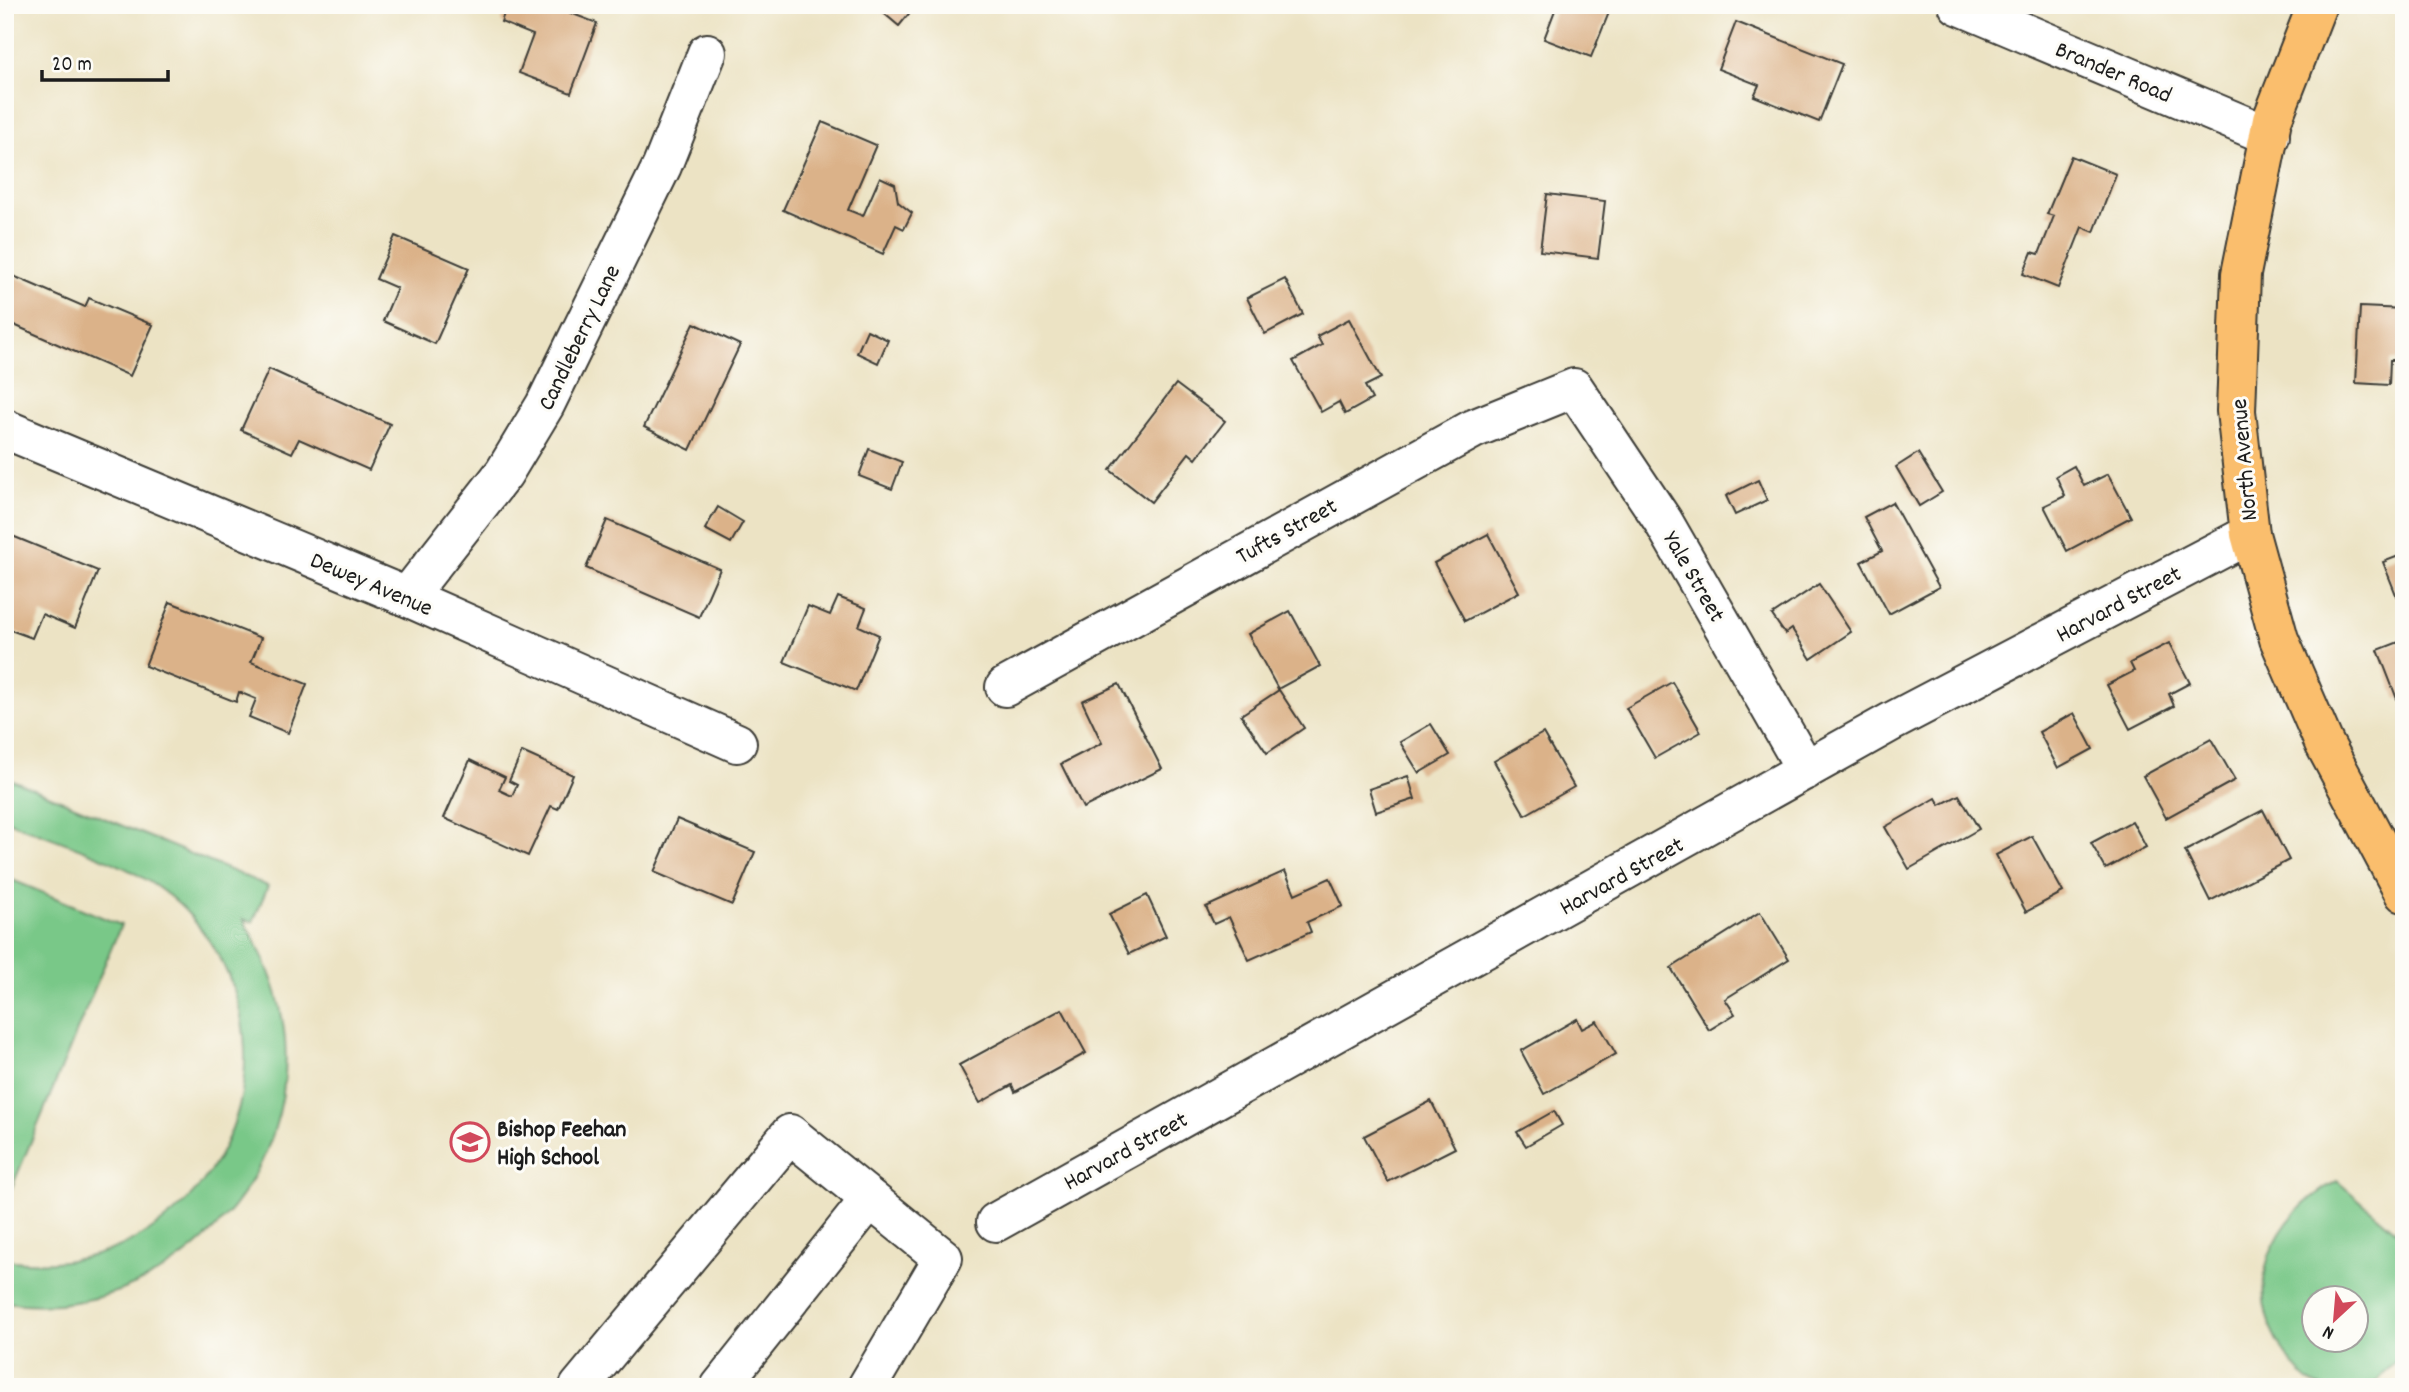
<svg xmlns="http://www.w3.org/2000/svg" width="2409" height="1392" viewBox="0 0 2409 1392" font-family="Dekko,sans-serif">
<style>
.green{fill:#79c888;stroke:#4a7252;stroke-width:2;fill-rule:evenodd}
.building{fill:#dbb289}
.lines{fill:none;stroke-linecap:round;stroke-linejoin:round}
.minor-casing{stroke:#3b3a35;stroke-width:42}
.major-casing{stroke:#3b3a35;stroke-width:42}
.minor{stroke:#fff;stroke-width:38}
.major{stroke:#fabe6d;stroke-width:38}
.labels{text-anchor:middle;stroke-width:6;stroke-linejoin:round;paint-order:stroke}
.street-label{font-size:24px;fill:#1c1c1c;stroke:#fdfcf7}
.poi-label{font-size:24px;font-weight:bold;fill:#1c1c1c;stroke:#fdfcf7;text-anchor:start}
</style>
<rect width="100%" height="100%" fill="#fdfcf7"/>
<filter id="ink" filterUnits="userSpaceOnUse"><feTurbulence type="fractalNoise" baseFrequency=".0143" numOctaves="2"/><feDisplacementMap in="SourceGraphic" scale="14" xChannelSelector="R" yChannelSelector="G"/><feConvolveMatrix kernelMatrix="1 2 1 2 8 2 1 2 1" color-interpolation-filters="sRGB"/></filter>
<filter id="wash" filterUnits="userSpaceOnUse"><feTurbulence type="fractalNoise" baseFrequency=".00686" numOctaves="4" result="noise"/><feDisplacementMap in="SourceGraphic" scale="28" xChannelSelector="R" yChannelSelector="G"/><feGaussianBlur stdDeviation="1.57" result="paint"/><feColorMatrix in="noise" values="0 0 0 0 0 0 0 0 0 0 0 0 0 0 0 0 0 1.4 0 .05"/><feComposite in="paint" operator="in"/></filter>
<g filter="url(#wash)">
<rect width="100%" height="100%" fill="#ece3c4"/>
<!-- green -->
<g class="green">
<path d="M5,777L268,886L253,922L243,919C261,950 276,982 282,1017C311,1177 165,1327 5,1302V1260C200,1288 320,1067 192,918C147,865 68,846 5,820Z"/>
<polygon points="5,877 121,925 5,1204"/>
<path d="M2337,1181L2404,1238V1352L2372,1387C2356,1387 2333,1391 2318,1386C2305,1382 2292,1364 2284,1352C2239,1288 2273,1215 2337,1181ZM2314,1298H2356V1340H2314Z"/>
</g>
<g id="blocks">
<!-- building -->
<g class="building">
<polygon points="507,5 549,5 597,23 571,93 519,73 533,35 501,22"/>
<polygon points="874,5 916,5 899,26"/>
<polygon points="1557,5 1612,5 1591,57 1544,39"/>
<polygon points="1736,22 1842,64 1819,122 1754,96 1759,85 1718,69"/>
<polygon points="822,122 876,145 848,210 863,216 880,177 895,184 898,202 912,213 904,229 896,225 883,254 783,210"/>
<polygon points="2071,156 2116,174 2094,232 2082,227 2058,288 2023,274 2032,252 2039,254 2054,216 2047,214"/>
<polygon points="1547,194 1605,201 1598,258 1540,251"/>
<polygon points="395,236 469,268 435,344 383,321 397,288 376,279"/>
<polygon points="11,275 85,307 89,298 153,325 130,376 5,321 5,287"/>
<polygon points="1285,279 1303,314 1265,334 1247,298"/>
<polygon points="2360,307 2404,309 2404,360 2390,360 2389,385 2356,383"/>
<polygon points="1349,319 1381,378 1365,386 1372,399 1345,414 1339,402 1321,412 1293,361 1322,345 1317,336"/>
<polygon points="694,323 740,345 690,450 644,427"/>
<polygon points="867,330 888,340 878,363 857,353"/>
<polygon points="269,369 390,424 369,470 299,439 292,453 241,430"/>
<polygon points="1176,384 1225,421 1196,459 1189,453 1151,502 1110,470"/>
<polygon points="869,449 902,462 892,489 859,476"/>
<polygon points="1918,453 1942,492 1919,506 1896,467"/>
<polygon points="2074,466 2084,486 2108,474 2131,517 2067,551 2044,506 2065,496 2056,476"/>
<polygon points="1758,480 1767,500 1735,515 1726,496"/>
<polygon points="1892,502 1939,587 1889,614 1861,562 1882,551 1864,517"/>
<polygon points="718,507 743,522 731,543 705,529"/>
<polygon points="607,520 720,569 699,617 586,568"/>
<polygon points="5,533 98,571 75,628 42,614 32,638 5,628"/>
<polygon points="1488,534 1519,592 1465,621 1434,563"/>
<polygon points="2404,554 2404,605 2401,607 2383,562"/>
<polygon points="1819,584 1851,632 1811,659 1792,629 1785,634 1772,615"/>
<polygon points="838,597 866,608 859,626 879,635 856,691 784,662 808,606 830,615"/>
<polygon points="170,602 261,638 251,662 307,684 288,733 249,717 256,699 239,692 236,702 145,666"/>
<polygon points="1290,611 1320,666 1278,689 1248,634"/>
<polygon points="2404,640 2404,696 2397,699 2378,650"/>
<polygon points="2169,643 2190,683 2169,694 2174,706 2130,729 2107,685 2134,671 2130,663"/>
<polygon points="1672,682 1701,732 1655,758 1626,708"/>
<polygon points="1119,684 1162,769 1083,808 1061,764 1102,743 1082,701"/>
<polygon points="1279,690 1304,728 1267,753 1241,715"/>
<polygon points="2074,713 2093,749 2058,768 2039,732"/>
<polygon points="1431,724 1450,755 1419,773 1400,742"/>
<polygon points="1543,733 1574,787 1525,815 1494,761"/>
<polygon points="2211,739 2235,780 2166,818 2143,776"/>
<polygon points="522,752 573,775 558,809 551,806 528,856 444,818 470,760 505,777 499,790 512,796 517,785 509,781"/>
<polygon points="1408,776 1415,799 1376,812 1369,789"/>
<polygon points="1959,795 1979,829 1909,869 1885,827 1936,798 1940,805"/>
<polygon points="2263,810 2289,860 2210,901 2185,851"/>
<polygon points="677,819 755,852 732,905 654,872"/>
<polygon points="2132,821 2146,847 2106,869 2091,843"/>
<polygon points="2032,836 2063,892 2026,912 1996,855"/>
<polygon points="1285,871 1295,894 1330,878 1343,906 1307,922 1311,932 1249,960 1229,917 1214,924 1206,907"/>
<polygon points="1147,895 1166,936 1129,954 1109,914"/>
<polygon points="1760,912 1789,959 1725,999 1735,1014 1709,1030 1671,968"/>
<polygon points="1062,1009 1086,1053 1015,1092 1012,1085 980,1103 959,1065"/>
<polygon points="1577,1019 1582,1029 1597,1021 1616,1054 1544,1094 1521,1051"/>
<polygon points="1431,1101 1455,1148 1388,1182 1364,1136"/>
<polygon points="1554,1111 1562,1125 1526,1146 1517,1132"/>
</g>
</g>
</g>
<g filter="url(#ink)">
<use href="#blocks" fill-opacity="0" stroke="#3b3a35" stroke-width="2"/>
<g class="lines">
<!-- minor casing -->
<g class="minor-casing">
<g id="minor">
<polyline points="1958,5 2270,136"/>
<polyline points="5,429 407,597 737,743"/>
<polyline points="407,597 504,473 545,405 662,166 707,53"/>
<polyline points="1005,687 1473,429 1574,388 1663,521 1806,770"/>
<polyline points="996,1222 1891,722 2250,534"/>
<polyline points="579,1387 790,1134 943,1258 867,1387"/>
<polyline points="720,1387 870,1199"/>
</g>
</g>
<!-- major casing -->
<g class="major-casing">
<polyline id="major" points="2317,5 2272,120 2241,274 2236,411 2250,534 2279,639 2324,743 2404,893"/>
</g>
<!-- minor -->
<use href="#minor" class="minor"/>
<!-- major -->
<use href="#major" class="major"/>
</g>
</g>
<!-- icons -->
<defs>
<g id="school-ring" transform="scale(2.0125)"><circle r="9.5" fill="#fdfcf7" stroke="#d1495b" stroke-width="1.5"/><path d="M0-5L7-2L0 1L-7-2ZM-4 1L0 2.5L4 1V4Q0 6-4 4Z" fill="#d1495b"/></g>
</defs>
<g fill-rule="evenodd">
<use href="#school-ring" x="470" y="1142"/>
</g>
<g class="labels">
<!-- street labels -->
<g class="street-label">
<text transform="translate(2114 71) rotate(23)" y="8">Brander Road</text>
<text transform="translate(578 337) rotate(-64)" y="8">Candleberry Lane</text>
<text transform="translate(2243 460) rotate(-95)" y="8">North Avenue</text>
<text transform="translate(1286 530) rotate(-29)" y="8">Tufts Street</text>
<text transform="translate(1695 576) rotate(60)" y="8">Yale Street</text>
<text transform="translate(372 583) rotate(23)" y="8">Dewey Avenue</text>
<text transform="translate(2118 603) rotate(-28)" y="8">Harvard Street</text>
<text transform="translate(1621 875) rotate(-29)" y="8">Harvard Street</text>
<text transform="translate(1125 1150) rotate(-29)" y="8">Harvard Street</text>
</g>
<!-- poi labels -->
<g class="poi-label">
<text x="497" y="1136">Bishop Feehan<tspan x="497" dy="28">High School</tspan></text>
</g>
</g>
<!-- margin -->
<rect width="2409" height="1392" fill="none" stroke="#fdfcf7" stroke-width="28"/>
<!-- north arrow -->
<g transform="translate(2335 1319) rotate(206)"><circle r="33" fill="#fdfcf7" stroke="#a3a29f" stroke-width="2"/>
<path d="M0-5L12 26L0 18L-12 26Z" fill="#d1495b"/>
<text y="-10" font-size="19" font-weight="bold" text-anchor="middle" fill="#1c1c1c">N</text>
</g>
<!-- scale -->
<path d="M42 70v10h126v-10" fill="none" stroke="#1c1c1c" stroke-width="3.5"/>
<text x="52" y="70" font-size="21" fill="#1c1c1c" stroke="#fdfcf7" stroke-width="5" paint-order="stroke">20 m</text>
</svg>
